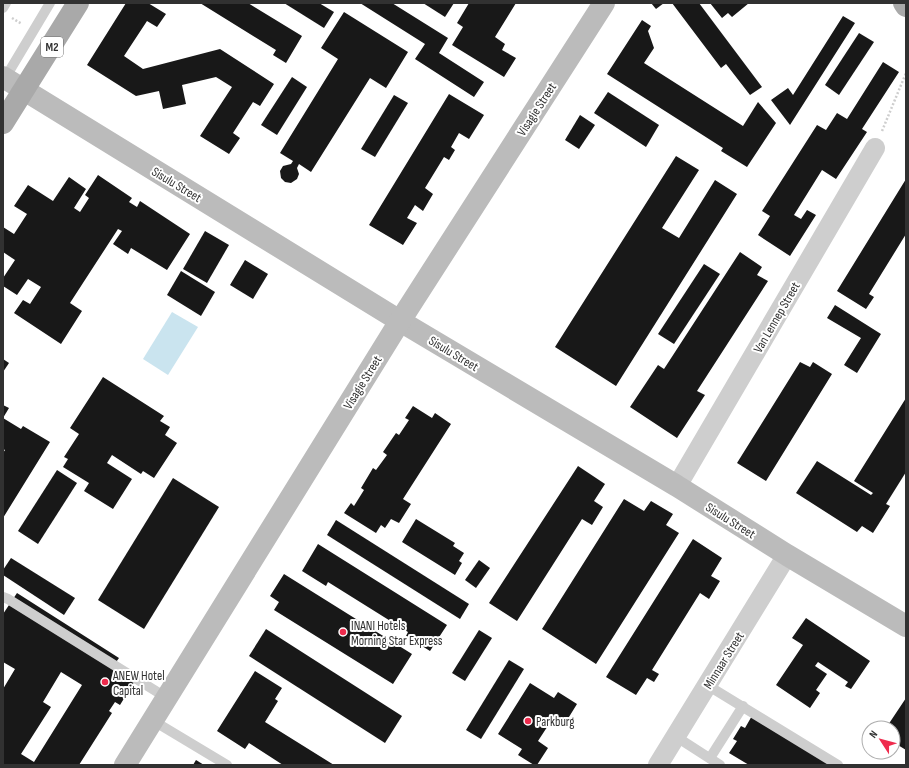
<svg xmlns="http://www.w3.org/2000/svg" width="909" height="768" viewBox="0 0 909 768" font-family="'Sofia Sans Condensed',sans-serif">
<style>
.water{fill:#cae4ef}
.building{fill:#181818;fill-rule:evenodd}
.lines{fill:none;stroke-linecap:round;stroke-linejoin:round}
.path{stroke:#cecece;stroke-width:2.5;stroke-dasharray:2 2;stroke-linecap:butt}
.lane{stroke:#cecece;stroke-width:10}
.street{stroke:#cecece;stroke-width:20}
.secondary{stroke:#bbb;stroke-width:22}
.primary{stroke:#a9a9a9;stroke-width:22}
.poi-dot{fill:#ef2b4d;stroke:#fff;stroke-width:1.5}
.labels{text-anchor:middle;stroke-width:4;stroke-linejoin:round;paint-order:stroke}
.shield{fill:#fff;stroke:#6f6f6f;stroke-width:1}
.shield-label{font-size:12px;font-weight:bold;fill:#313131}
.street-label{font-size:13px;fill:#313131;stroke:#fff}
.poi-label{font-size:13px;fill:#313131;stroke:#fff;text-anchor:start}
</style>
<rect width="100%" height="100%" fill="#fff"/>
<!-- water -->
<polygon class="water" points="172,312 198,327 168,375 143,359"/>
<!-- building -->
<g class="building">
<polygon points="126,3 148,3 166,14 157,27 147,21 124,56 143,69 220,49 274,84 260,106 253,102 233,133 240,138 229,154 200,136 232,87 216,77 182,85 186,104 163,109 159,91 136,96 87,65"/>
<polygon points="200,3 248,3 302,36 286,63 273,55 276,50"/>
<polygon points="284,3 319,3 334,12 324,28"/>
<polygon points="360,3 392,3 448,38 439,53 484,82 474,97 415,59 425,44"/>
<polygon points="423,3 454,3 445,17"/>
<polygon points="469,3 516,3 495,37 505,44 502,50 516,58 504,77 452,45 463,27 457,23"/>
<polygon points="651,3 664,3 656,9"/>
<polygon points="672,3 699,3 762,87 750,95 726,64 721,68"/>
<polygon points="710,3 749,3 732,17 728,13 722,18"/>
<polygon points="344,12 408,52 386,88 370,78 311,172 299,164 297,168 299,174 297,179 291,183 285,182 281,178 280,171 283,166 291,164 293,161 280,153 338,59 321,48"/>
<polygon points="843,16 855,23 790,125 771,100 788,88 793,95"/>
<polygon points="642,20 651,26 648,31 654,48 644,63 743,126 758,102 776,123 747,167 721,151 723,148 607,74"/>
<polygon points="859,33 874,42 839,95 825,85"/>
<polygon points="883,62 899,72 862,129 867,132 836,179 822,170 794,215 801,219 807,210 816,215 790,256 758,235 770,216 762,211 817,125 826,130 837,113 847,119"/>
<polygon points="292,77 307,87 277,135 261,125"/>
<polygon points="608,92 659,125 646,147 594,113"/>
<polygon points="449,94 484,115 469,139 459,133 451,147 455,150 449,160 444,157 425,188 433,194 423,211 415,205 407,218 417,223 403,245 369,225"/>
<polygon points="394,95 408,103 375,157 361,149"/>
<polygon points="580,115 595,125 579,149 565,140"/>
<polygon points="676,156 699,170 662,228 679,238 715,180 737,194 616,386 555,347"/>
<polygon points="98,175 132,198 129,202 137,207 140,201 190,234 167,270 131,248 128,254 113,244 122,231 118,229 70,303 82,311 61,344 14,313 23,300 30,304 41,287 28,279 17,295 3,286 3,278 15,260 3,252 3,227 14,234 27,214 14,206 28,185 53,201 69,177 86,189 74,208 80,212 89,198 85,195"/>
<polygon points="906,179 906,234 869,294 874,297 866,309 837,291"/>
<polygon points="205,231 229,245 207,283 183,269"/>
<polygon points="740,252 762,267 757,275 768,281 697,391 705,395 677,438 630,407 658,365 664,369"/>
<polygon points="245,260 268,274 253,299 230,285"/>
<polygon points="704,264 720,274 674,344 658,334"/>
<polygon points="181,271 215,292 201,316 167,295"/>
<polygon points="835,305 881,334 857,373 844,365 861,338 827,318"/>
<polygon points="3,359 9,363 3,372"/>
<polygon points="800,362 810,367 813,362 832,374 766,481 737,463"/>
<polygon points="103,377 164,416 160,421 170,427 165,435 177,443 154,478 143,471 141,474 112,455 107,463 132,479 113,509 84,491 89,483 63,467 68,459 64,457 79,434 70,428"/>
<polygon points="906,398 906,472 886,504 890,506 873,533 862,526 857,532 796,493 817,461 871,495 873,493 854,481"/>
<polygon points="3,405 9,408 3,418"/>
<polygon points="413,406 432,418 435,413 451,424 403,499 411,504 399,523 391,519 385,528 381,525 376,533 344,513 351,503 354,506 364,490 361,488 373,468 376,470 387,455 383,452 396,433 399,435 409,420 405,418"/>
<polygon points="3,418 21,429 23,426 50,442 3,518 3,453 5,450 3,449"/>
<polygon points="578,466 605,484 594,501 603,507 592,525 582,519 517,621 489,603"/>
<polygon points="57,470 77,483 38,544 18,531"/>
<polygon points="173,478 219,507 144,629 98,600"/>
<polygon points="624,499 644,511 651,501 673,514 666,525 679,533 596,664 542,629"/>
<polygon points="416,519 455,543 453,546 464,553 459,561 462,563 455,575 402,542"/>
<polygon points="336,520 469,604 460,619 327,535"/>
<polygon points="693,539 722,558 711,576 720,581 709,599 700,593 652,670 659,674 654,682 647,678 636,695 606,677"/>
<polygon points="318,544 447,625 430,651 406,636 408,632 328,582 326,586 302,571"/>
<polygon points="11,558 75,598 64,615 3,575 3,570"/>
<polygon points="479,560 490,568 476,588 465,580"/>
<polygon points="284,574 412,654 393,684 274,610 279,602 270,596"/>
<path d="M17,593L119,658L114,665L136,679L120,705L115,702L109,711L112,713L79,765H3V689L15,669L3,662V614ZM61,672L82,685L34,762L21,754L51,707L43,702Z"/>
<polygon points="806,618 870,661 851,689 845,686 848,682 818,662 815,666 827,674 816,690 820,693 810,708 776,685 803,645 792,638"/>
<polygon points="266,629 402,716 385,743 249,656"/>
<polygon points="479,630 492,638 465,681 452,673"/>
<polygon points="509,660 524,669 481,739 466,730"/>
<polygon points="255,671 282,688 275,699 278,701 265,722 334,765 283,765 249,743 245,749 217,731"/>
<polygon points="530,683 554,698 558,692 577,704 564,725 553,718 538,741 548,748 537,765 534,765 518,755 522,749 498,734"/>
<polygon points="906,698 906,750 893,742 893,728 886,728"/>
<polygon points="753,714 834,765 749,765 729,753 737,741 733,739 741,726 745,728"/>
<polygon points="196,760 204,765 193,765"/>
</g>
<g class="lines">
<!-- path -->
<g class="path">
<polyline points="12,18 22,24"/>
<polyline points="882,131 906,73"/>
</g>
<!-- lane -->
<g class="lane">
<polyline points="3,8 6,3"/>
<polyline points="4,80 50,3"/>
<polyline points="3,597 8,599 167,698"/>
<polyline points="707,685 838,765"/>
<polyline points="152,720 227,765"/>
<polyline points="675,736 720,765"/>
<polyline points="710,758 743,706"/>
</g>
<!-- street -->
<g class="street">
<polyline points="677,486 875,148"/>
<polyline points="658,765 787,555"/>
</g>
<!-- secondary -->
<g class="secondary">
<polyline points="3,77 400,321 677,486 787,555 906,626"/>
<polyline points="125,765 400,321 604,3"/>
</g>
<!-- primary -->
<g class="primary">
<polyline points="904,3 906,6"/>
<polyline points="3,123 78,3"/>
</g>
</g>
<!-- markers -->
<g class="poi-dot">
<circle cx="343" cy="632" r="4"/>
<circle cx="105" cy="682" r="4"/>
<circle cx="528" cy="721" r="4"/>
</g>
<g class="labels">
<!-- shield labels -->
<rect class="shield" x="41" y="37" width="22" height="20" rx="3"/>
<g class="shield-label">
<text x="52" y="51">M2</text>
</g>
<!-- street labels -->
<g class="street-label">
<text transform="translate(536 109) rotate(-57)" y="5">Visagie Street</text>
<text transform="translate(177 184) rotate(31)" y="5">Sisulu Street</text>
<text transform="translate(776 317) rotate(-60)" y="5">Van Lennep Street</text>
<text transform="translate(454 353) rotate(31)" y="5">Sisulu Street</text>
<text transform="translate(362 382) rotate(-58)" y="5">Visagie Street</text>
<text transform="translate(731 520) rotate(32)" y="5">Sisulu Street</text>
<text transform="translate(723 660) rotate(-58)" y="5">Minnaar Street</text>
</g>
<!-- poi labels -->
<g class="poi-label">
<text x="351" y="630">INANI Hotels<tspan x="351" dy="15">Morning Star Express</tspan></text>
<text x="113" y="680">ANEW Hotel<tspan x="113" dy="15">Capital</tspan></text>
<text x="536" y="726">Parkburg</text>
</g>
</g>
<!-- border -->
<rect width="909" height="768" fill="none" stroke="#313131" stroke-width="8"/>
<!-- north arrow -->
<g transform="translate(881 740) rotate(306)"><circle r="19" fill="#ffffff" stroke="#adadad"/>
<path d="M0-3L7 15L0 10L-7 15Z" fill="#ef2b4d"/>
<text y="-6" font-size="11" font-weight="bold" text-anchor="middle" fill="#313131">N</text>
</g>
</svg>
